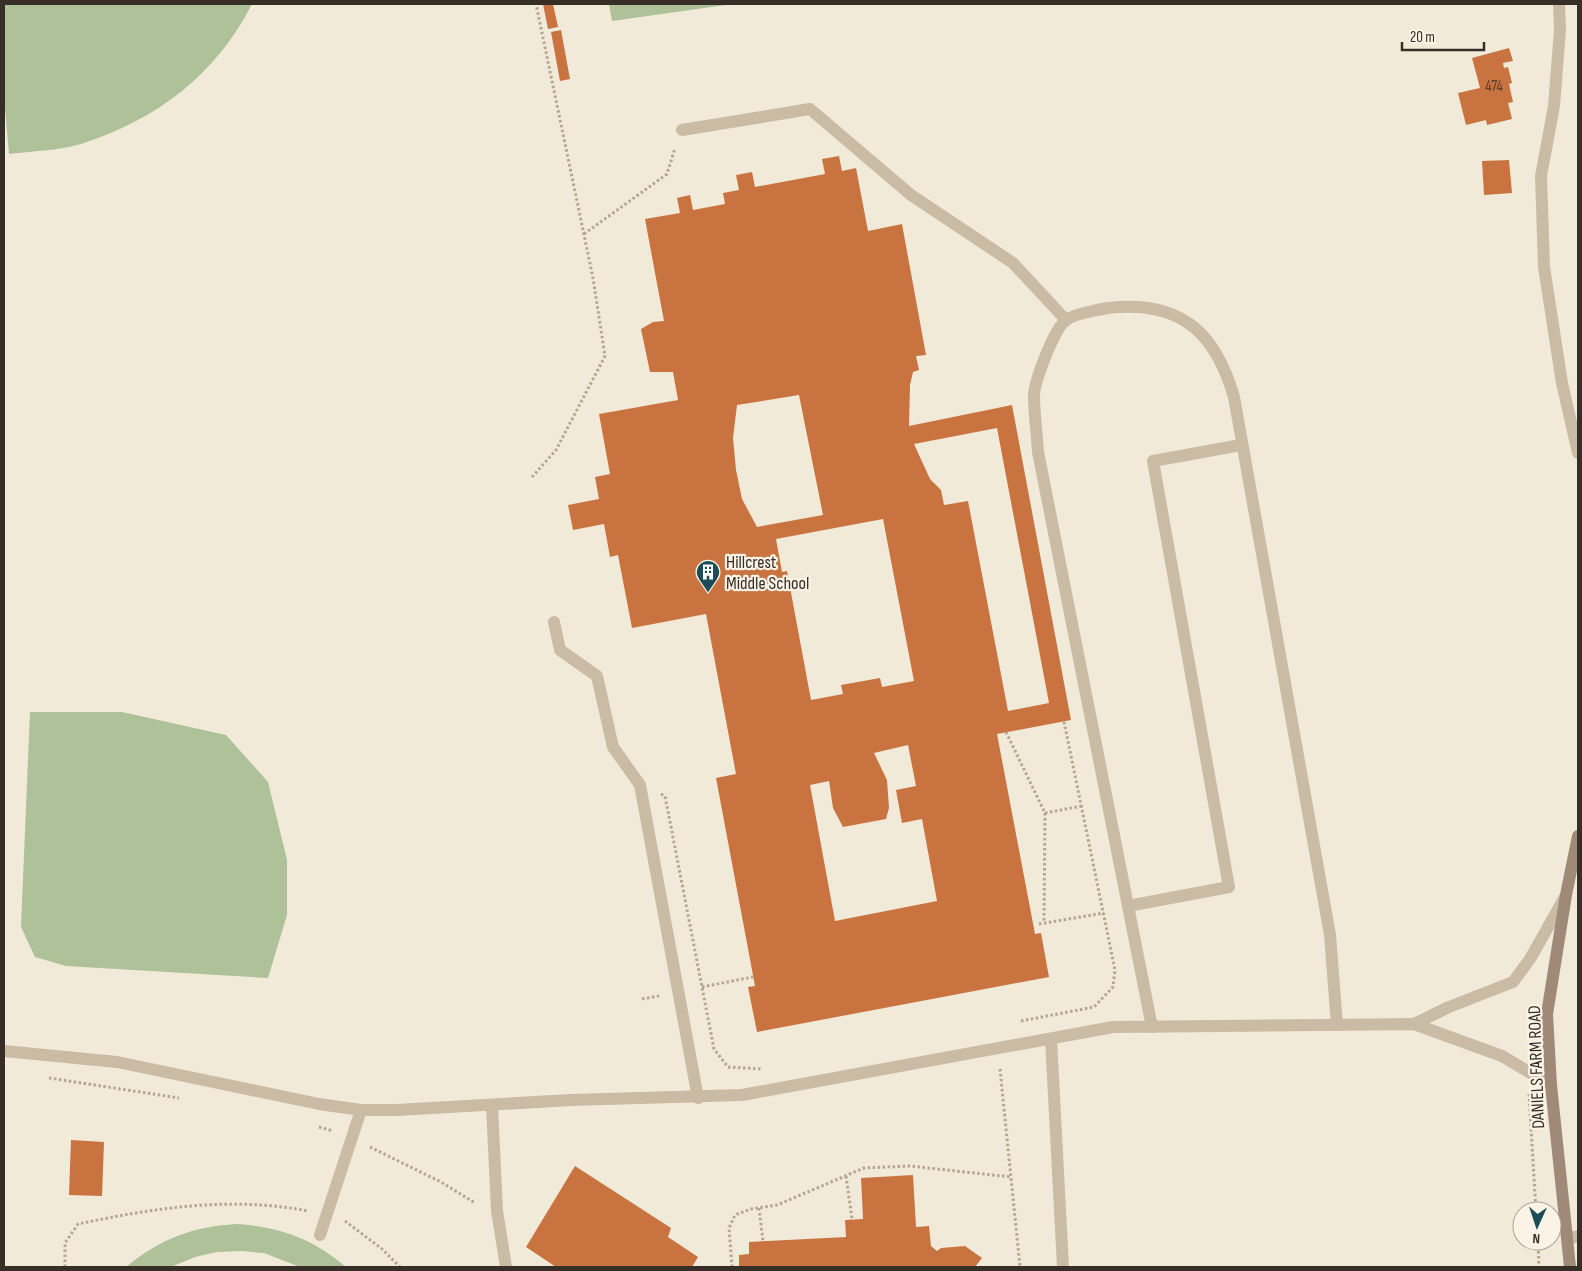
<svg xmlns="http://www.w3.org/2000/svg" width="1582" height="1271" viewBox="0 0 1582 1271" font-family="'Sofia Sans Condensed',sans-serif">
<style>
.green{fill:#aec199}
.building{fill:#c97440;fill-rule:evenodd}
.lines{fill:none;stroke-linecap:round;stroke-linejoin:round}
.path{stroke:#b6a58f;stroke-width:3;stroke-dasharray:2.5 2.5;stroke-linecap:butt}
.lane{stroke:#cabba5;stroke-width:12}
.street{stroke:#cabba5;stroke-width:12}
.secondary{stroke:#9e8a77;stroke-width:12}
.labels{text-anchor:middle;stroke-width:4.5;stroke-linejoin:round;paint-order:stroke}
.number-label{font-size:15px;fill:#5b402d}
.poi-label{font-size:18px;fill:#362e27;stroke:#faf3e6;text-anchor:start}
.street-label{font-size:18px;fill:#362e27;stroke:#faf3e6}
</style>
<rect width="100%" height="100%" fill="#f2ead9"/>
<!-- green -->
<g class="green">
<path d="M4,4H252C216,75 156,120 81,144C58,151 32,151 9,154L4,97Z"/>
<polygon points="609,4 733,4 612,21"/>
<polygon points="30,712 122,712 226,735 268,782 287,860 287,915 268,978 66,966 35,957 21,927"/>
<path d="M238,1224C280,1227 314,1239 346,1267H300L264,1253L241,1251L217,1252L195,1257L171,1267H126C160,1239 194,1226 238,1224Z"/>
</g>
<!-- building -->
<g class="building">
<polygon points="543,4 553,4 558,27 548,29"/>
<polygon points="561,30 570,79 560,81 551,32"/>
<polygon points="1509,48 1513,61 1503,63 1504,68 1508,67 1512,83 1509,84 1513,102 1508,103 1512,119 1487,125 1486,120 1466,125 1458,93 1480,88 1472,58"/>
<path d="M839,156L842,171L856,168L868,231L902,224L926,355L916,356L919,370L913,372L910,385L909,426L1012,405L1071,720L997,734L1035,934L1041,933L1049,977L757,1032L748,987L755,986L716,778L736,774L706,614L632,628L618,555L610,557L604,524L573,530L568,505L599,499L595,477L610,474L599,414L678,400L673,372H650L641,329L653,322L664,321L645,219L680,213L677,198L690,195L693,210L725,204L723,193L739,190L736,175L752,172L755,187L825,174L822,159ZM799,395L823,515L757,527L742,499L736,470L733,438L737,405ZM997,428L1049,703L1008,711L968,501L944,505L941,490L930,479L914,444ZM883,519L914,681L882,687L880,678L841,685L843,694L811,700L787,571L782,572L776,539ZM908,745L916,786L896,790L902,823L922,819L937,901L835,921L810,785L829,781L833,808L843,827L886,819L889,808L887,780L874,753Z"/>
<polygon points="1509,160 1512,193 1484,195 1482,161"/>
<polygon points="71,1140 104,1142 102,1196 69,1195"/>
<polygon points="575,1166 671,1228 668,1237 698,1257 692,1267 556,1267 526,1247"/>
<polygon points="913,1175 916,1227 929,1226 931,1246 937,1251 941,1248 965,1246 982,1258 975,1267 739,1267 739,1255 749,1254 749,1242 846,1237 845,1220 863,1219 861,1178"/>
</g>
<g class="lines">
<!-- path -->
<g class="path">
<polyline points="584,234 667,174 675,148"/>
<polyline points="532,477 556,450 605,356 593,278 536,4"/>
<polyline points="1006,732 1045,813 1044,923"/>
<polyline points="661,794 665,796 714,1049 728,1067 761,1069"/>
<polyline points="1045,813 1082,806"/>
<polyline points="1039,924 1104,913"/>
<polyline points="702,987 753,977"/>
<polyline points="642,999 659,996"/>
<polyline points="1021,1021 1094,1007 1113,987 1115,970 1064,722"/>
<polyline points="1000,1069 1020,1267"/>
<polyline points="49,1078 179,1098"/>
<polyline points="1529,1094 1536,1211"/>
<polyline points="319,1127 333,1131"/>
<polyline points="370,1147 441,1182 475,1203"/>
<polyline points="846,1176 852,1219"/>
<polyline points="759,1208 763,1241"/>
<polyline points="345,1221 382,1249 400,1267"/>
<polyline points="1538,1241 1539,1267"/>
<path d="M65,1267V1243L78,1224C154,1208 231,1196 308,1211"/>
<polyline points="732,1267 729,1228 735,1215 751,1209 777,1205 864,1168 910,1166 1011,1177"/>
</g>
<!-- lane -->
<g class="lane">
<polyline points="1559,4 1560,30 1554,106 1541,176 1544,267 1562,383 1578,453"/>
<polyline points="682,130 810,109 911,195 1013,263 1066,320"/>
<polyline points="554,622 560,650 597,676 613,747 640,785 698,1098"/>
<polyline points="1128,906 1229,887 1153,461 1241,445"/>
<polyline points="1414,1024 1449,1007 1513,982 1530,959 1565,897"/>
<path d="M1152,1027L1038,452C1037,434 1034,414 1034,395C1035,380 1054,329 1066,320C1076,313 1106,308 1118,307C1184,303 1216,335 1234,397L1330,935L1337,1025"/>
<polyline points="1051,1039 1063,1267"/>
<polyline points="4,1051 117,1062 319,1104 361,1110 397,1110 571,1100 742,1095 1113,1027 1414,1024 1502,1056 1551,1085"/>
<polyline points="492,1106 497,1211 506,1267"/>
<polyline points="320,1235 361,1110"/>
</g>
<!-- street -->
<polyline class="street" points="1568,1239 1578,1236"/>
<!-- secondary -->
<polyline class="secondary" points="1570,1267 1551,1085 1547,1014 1566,895 1578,836"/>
</g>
<!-- icons -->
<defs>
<g id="building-pin" transform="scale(1.25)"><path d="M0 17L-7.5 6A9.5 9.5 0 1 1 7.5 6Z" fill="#1b4c58" stroke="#faf3e6"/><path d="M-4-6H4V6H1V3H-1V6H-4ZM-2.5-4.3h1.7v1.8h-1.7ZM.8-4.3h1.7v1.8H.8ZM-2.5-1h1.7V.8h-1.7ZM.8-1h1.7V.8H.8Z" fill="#fff"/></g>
</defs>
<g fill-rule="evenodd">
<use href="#building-pin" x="708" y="572"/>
</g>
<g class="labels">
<!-- number labels -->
<g class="number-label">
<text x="1494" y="91">474</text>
</g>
<!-- poi labels -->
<g class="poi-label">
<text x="726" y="568">Hillcrest<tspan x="726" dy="21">Middle School</tspan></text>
</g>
<!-- street labels -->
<g class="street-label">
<text transform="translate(1536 1067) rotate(-92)" y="6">DANIELS FARM ROAD</text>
</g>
</g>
<!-- border -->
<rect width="1582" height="1271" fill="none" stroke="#362e27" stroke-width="10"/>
<!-- north arrow -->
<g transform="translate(1537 1226) rotate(183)"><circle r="24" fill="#faf3e6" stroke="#aca49a"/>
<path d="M0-4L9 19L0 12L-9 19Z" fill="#1b4c58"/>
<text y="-8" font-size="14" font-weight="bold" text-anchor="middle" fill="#362e27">N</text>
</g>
<!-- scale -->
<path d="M1402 42v8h82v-8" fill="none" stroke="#362e27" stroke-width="2.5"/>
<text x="1410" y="42" font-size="15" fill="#362e27" stroke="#faf3e6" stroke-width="4" paint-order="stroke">20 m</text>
</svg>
